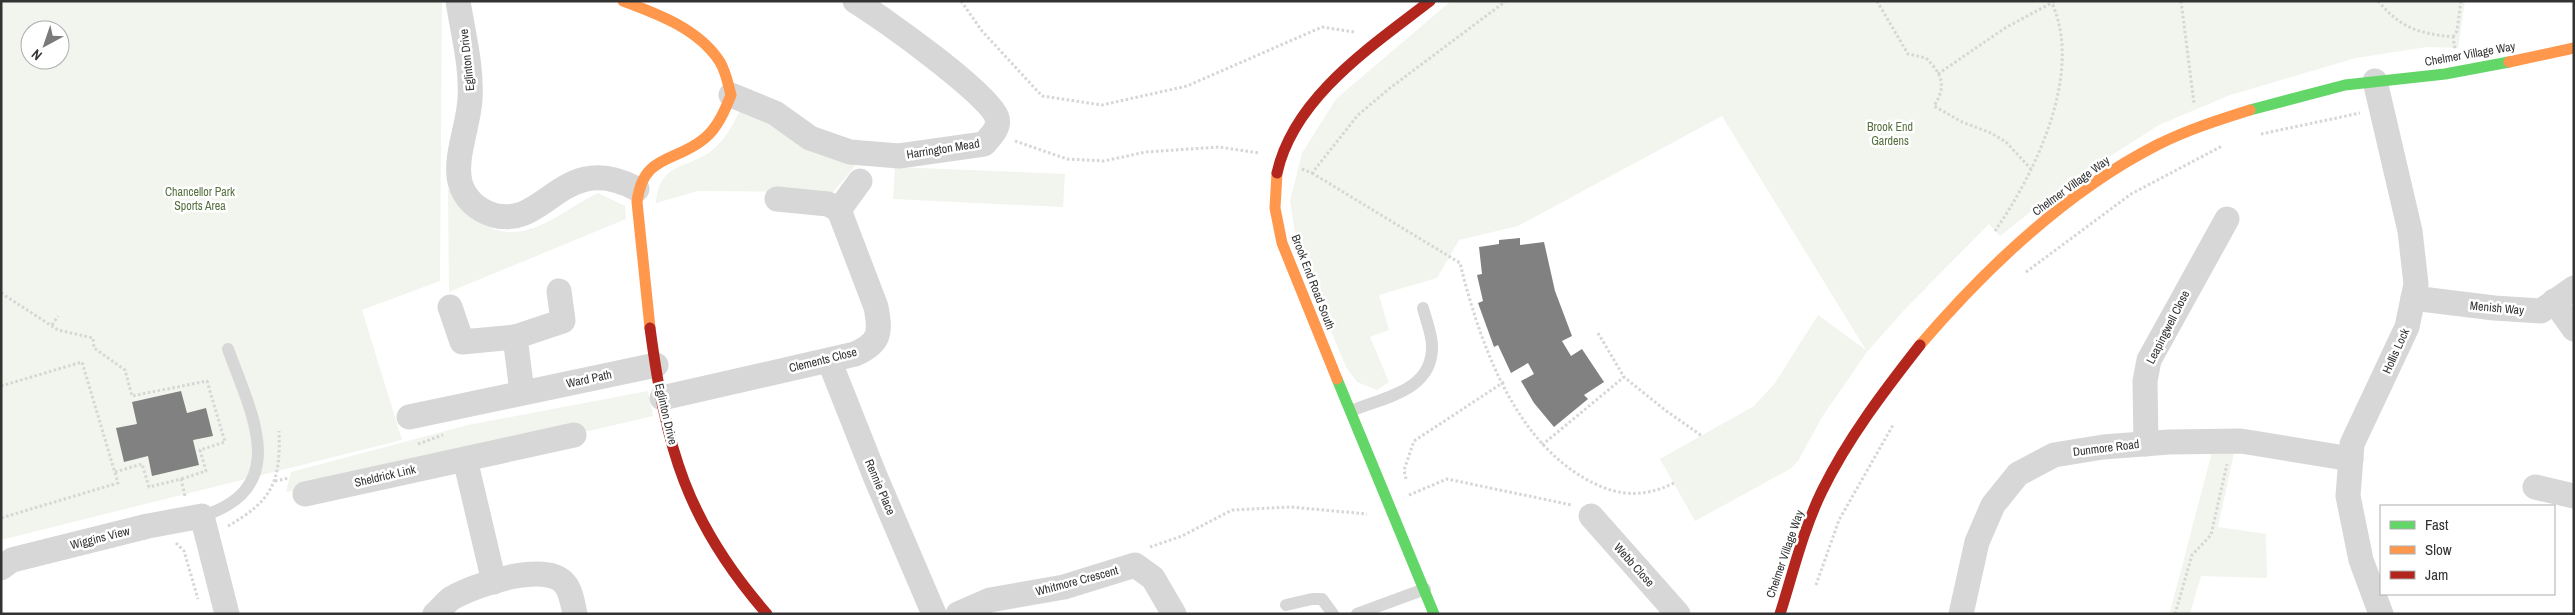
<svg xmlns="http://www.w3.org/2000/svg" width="2575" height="615" viewBox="0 0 2575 615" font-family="'Archivo Narrow',sans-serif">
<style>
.green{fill:#f1f5ed;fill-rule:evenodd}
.building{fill:#818181}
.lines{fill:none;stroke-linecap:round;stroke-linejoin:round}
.path{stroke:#d6d6d6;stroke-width:3;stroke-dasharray:2.5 2.5;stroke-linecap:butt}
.lane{stroke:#d7d7d7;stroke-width:12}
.street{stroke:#d7d7d7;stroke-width:25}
.fast{stroke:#63d668;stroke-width:11}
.slow{stroke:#ff974d;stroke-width:11}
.jam{stroke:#b3261e;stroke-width:11}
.labels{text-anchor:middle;stroke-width:5;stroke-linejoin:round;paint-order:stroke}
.street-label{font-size:12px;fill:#333;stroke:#fff}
.park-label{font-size:12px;fill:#56703f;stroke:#fff}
</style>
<rect width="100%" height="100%" fill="#fff"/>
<!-- green -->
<g class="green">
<path d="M1,1H442L440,281L362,310L402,440L1,540ZM30,30H60V60H30Z"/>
<polygon points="1451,1 2465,1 2458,48 2427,47 2356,58 2230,95 2159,125 2062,187 2000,236 1989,224 1906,308 1867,352 1822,417 1798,461 1790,469 1695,521 1660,459 1754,406 1775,383 1818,315 1866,350 1722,116 1518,226 1459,240 1437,278 1379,295 1389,330 1370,337 1389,382 1377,390 1357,382 1346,367 1298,252 1290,201 1302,153 1336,99"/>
<path d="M740,110L861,159L833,192L698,191L656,203C660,161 686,170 711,151C725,140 733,125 740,110Z"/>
<polygon points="895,167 1065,174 1063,207 893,199"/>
<path d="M448,190H452C456,197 460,206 466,213C471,219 481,224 488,227C530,245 562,210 598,193L625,206L626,219L449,292Z"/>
<polygon points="648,391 653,416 409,473 286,492 291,472 468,425"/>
<polygon points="2212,452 2234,453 2218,527 2266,534 2267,578 2201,576 2190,614 2170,612"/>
</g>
<!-- building -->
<g class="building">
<polygon points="1520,238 1520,245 1544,242 1555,291 1572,336 1562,341 1571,356 1582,349 1604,382 1584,395 1588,399 1554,427 1534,403 1521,381 1534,374 1528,363 1511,373 1498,345 1494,347 1478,303 1483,301 1477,275 1482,274 1479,247 1499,244 1499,240"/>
<polygon points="181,391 187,413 206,408 213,436 193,440 199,465 152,476 148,456 124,462 116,428 137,424 132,402"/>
</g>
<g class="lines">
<!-- path -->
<g class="path">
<polyline points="961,1 982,31 1042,96 1102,105 1187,86 1322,27 1354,32"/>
<path d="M1877,1L1908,54L1926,58C1942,74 1947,86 1934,106L1962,122L1991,133L2006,142L2031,169"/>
<polyline points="2181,1 2194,103"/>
<path d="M2378,1C2402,29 2418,33 2453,37L2455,49"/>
<polyline points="2453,37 2457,31 2461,1"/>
<polyline points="1938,74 2005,28 2055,1"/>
<polyline points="2261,134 2360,113"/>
<polyline points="1015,141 1067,159 1104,161 1146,152 1219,147 1259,153"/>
<polyline points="1302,169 1312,173 1358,115 1390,88 1506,1"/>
<path d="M1312,173L1460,263C1479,340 1512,436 1584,478C1615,496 1641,499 1674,483"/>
<path d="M1995,231C2035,173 2085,72 2051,1"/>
<polyline points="2026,272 2131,194 2222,146"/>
<polyline points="1,293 58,330 93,338 94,348 125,370 132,396 207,381 225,442 200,450 206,471 181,479"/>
<polyline points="52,325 58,316"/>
<polyline points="1598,333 1624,377 1665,410 1702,436"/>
<polyline points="1,386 82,362 118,483 1,518"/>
<polyline points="418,444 443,435"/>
<polyline points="1542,445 1624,377"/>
<polyline points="115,472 142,464 149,487 181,479 185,496"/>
<polyline points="1406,479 1404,470 1414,441 1504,382"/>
<polyline points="275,481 289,478"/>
<polyline points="1409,495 1447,479 1572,505"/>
<path d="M228,526C272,501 281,482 279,431"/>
<polyline points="176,543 184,551 198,599"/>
<polyline points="1150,547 1182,536 1232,510 1291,507 1367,514"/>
<polyline points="1816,585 1839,520 1893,425"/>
<polyline points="2175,614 2192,555 2211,535 2227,464"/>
</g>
<!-- lane -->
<g class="lane">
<path d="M1351,411C1384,397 1433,391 1432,346C1432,334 1426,320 1423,308"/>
<path d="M202,516C293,488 251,413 228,349"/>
<polyline points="1286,605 1312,599 1322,599 1333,614"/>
<polyline points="1357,614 1425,589"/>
</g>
<!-- street -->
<g class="street">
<path d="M458,1C463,34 472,66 470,99C469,124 454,158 460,182C464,198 477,210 493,215C546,230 562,149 637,189"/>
<polyline points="2375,81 2410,231 2416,284 2407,327 2352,444 2348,496 2361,560 2381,614"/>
<path d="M731,95L775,113L810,138L850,152L899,156L984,144C990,137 1000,128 997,118C991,95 880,16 855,1"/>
<polyline points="839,210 860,181"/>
<polyline points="2413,298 2494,308 2541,311 2574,288"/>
<polyline points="2554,301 2574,329"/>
<polyline points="450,307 462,342 515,337 522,392"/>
<polyline points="515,337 563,321 559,291"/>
<polyline points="829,360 875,476 934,614"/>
<path d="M662,398L855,354C880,343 881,333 876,307L839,210L828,204L777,199"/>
<polyline points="409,417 656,365"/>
<polyline points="2146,444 2145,381 2149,360 2227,219"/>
<polyline points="465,459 574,435"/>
<polyline points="2535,487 2574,496"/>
<polyline points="305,494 465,459 494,582"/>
<polyline points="1591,516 1678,614"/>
<polyline points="1,568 12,560 148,526 202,516 227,614"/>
<path d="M435,614C441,609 446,602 452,598C474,585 547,560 565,584C571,591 573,605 575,614"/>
<polyline points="958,614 990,600 1064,587 1135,565 1153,578 1174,614"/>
<polyline points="1961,614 1977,542 1993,505 2018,474 2054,455 2103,447 2169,442 2241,441 2351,459"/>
</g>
<!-- fast -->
<g class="fast">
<polyline points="2250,110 2345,85 2445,74 2509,62"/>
<polyline points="1337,379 1434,614"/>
</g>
<!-- slow -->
<g class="slow">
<path d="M623,1C658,14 699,29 720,62C726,72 728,84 731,95C725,110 718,127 705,138C676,163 643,153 637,202L650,328"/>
<polyline points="2509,62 2574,48"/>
<polyline points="1277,173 1275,208 1282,243 1337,379"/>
<path d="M1920,345C1986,268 2065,192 2157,145C2187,130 2218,120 2250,110"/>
</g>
<!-- jam -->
<g class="jam">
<path d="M1277,173C1294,97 1372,46 1430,1"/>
<path d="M650,328C666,448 686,521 767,614"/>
<path d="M1780,614C1793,573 1803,530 1822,491C1848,438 1884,391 1920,345"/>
</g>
</g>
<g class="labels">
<!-- street labels -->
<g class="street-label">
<text transform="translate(2470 54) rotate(-10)" y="4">Chelmer Village Way</text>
<text transform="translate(467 60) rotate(-96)" y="4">Eglinton Drive</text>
<text transform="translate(943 149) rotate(-9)" y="4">Harrington Mead</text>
<text transform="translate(2071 186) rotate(-36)" y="4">Chelmer Village Way</text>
<text transform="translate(1313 282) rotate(69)" y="4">Brook End Road South</text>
<text transform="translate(2497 308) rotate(5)" y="4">Menish Way</text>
<text transform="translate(2168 327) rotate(-63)" y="4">Leapingwell Close</text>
<text transform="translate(2396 351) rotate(-66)" y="4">Hollis Lock</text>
<text transform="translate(823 360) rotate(-14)" y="4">Clements Close</text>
<text transform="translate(589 379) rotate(-12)" y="4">Ward Path</text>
<text transform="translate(666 414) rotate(77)" y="4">Eglinton Drive</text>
<text transform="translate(2106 448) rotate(-7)" y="4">Dunmore Road</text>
<text transform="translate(385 476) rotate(-13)" y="4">Sheldrick Link</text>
<text transform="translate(880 487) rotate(67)" y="4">Rennie Place</text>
<text transform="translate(100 538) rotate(-14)" y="4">Wiggins View</text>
<text transform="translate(1785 554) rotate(-71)" y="4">Chelmer Village Way</text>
<text transform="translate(1634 565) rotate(48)" y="4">Webb Close</text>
<text transform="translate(1077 581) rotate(-15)" y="4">Whitmore Crescent</text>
</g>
<!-- park labels -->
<g class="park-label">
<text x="1890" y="131">Brook End<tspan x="1890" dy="14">Gardens</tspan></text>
<text x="200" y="196">Chancellor Park<tspan x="200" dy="14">Sports Area</tspan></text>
</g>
</g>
<!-- border -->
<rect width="2575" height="615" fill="none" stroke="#333333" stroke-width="5"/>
<!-- legend -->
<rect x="2380" y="505" width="175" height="90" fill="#ffffff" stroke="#adadad"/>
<rect x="2390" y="521" width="25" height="8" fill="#63d668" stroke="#adadad"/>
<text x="2425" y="530" font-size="15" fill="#333333">Fast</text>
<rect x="2390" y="546" width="25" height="8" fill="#ff974d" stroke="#adadad"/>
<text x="2425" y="555" font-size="15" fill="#333333">Slow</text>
<rect x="2390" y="571" width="25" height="8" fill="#b3261e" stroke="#adadad"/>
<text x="2425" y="580" font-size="15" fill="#333333">Jam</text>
<!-- north arrow -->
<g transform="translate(45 45) rotate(220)"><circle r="24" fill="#ffffff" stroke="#adadad"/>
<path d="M0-4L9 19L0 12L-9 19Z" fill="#7a7a7a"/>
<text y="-8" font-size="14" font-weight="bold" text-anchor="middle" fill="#333333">N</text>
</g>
</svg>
